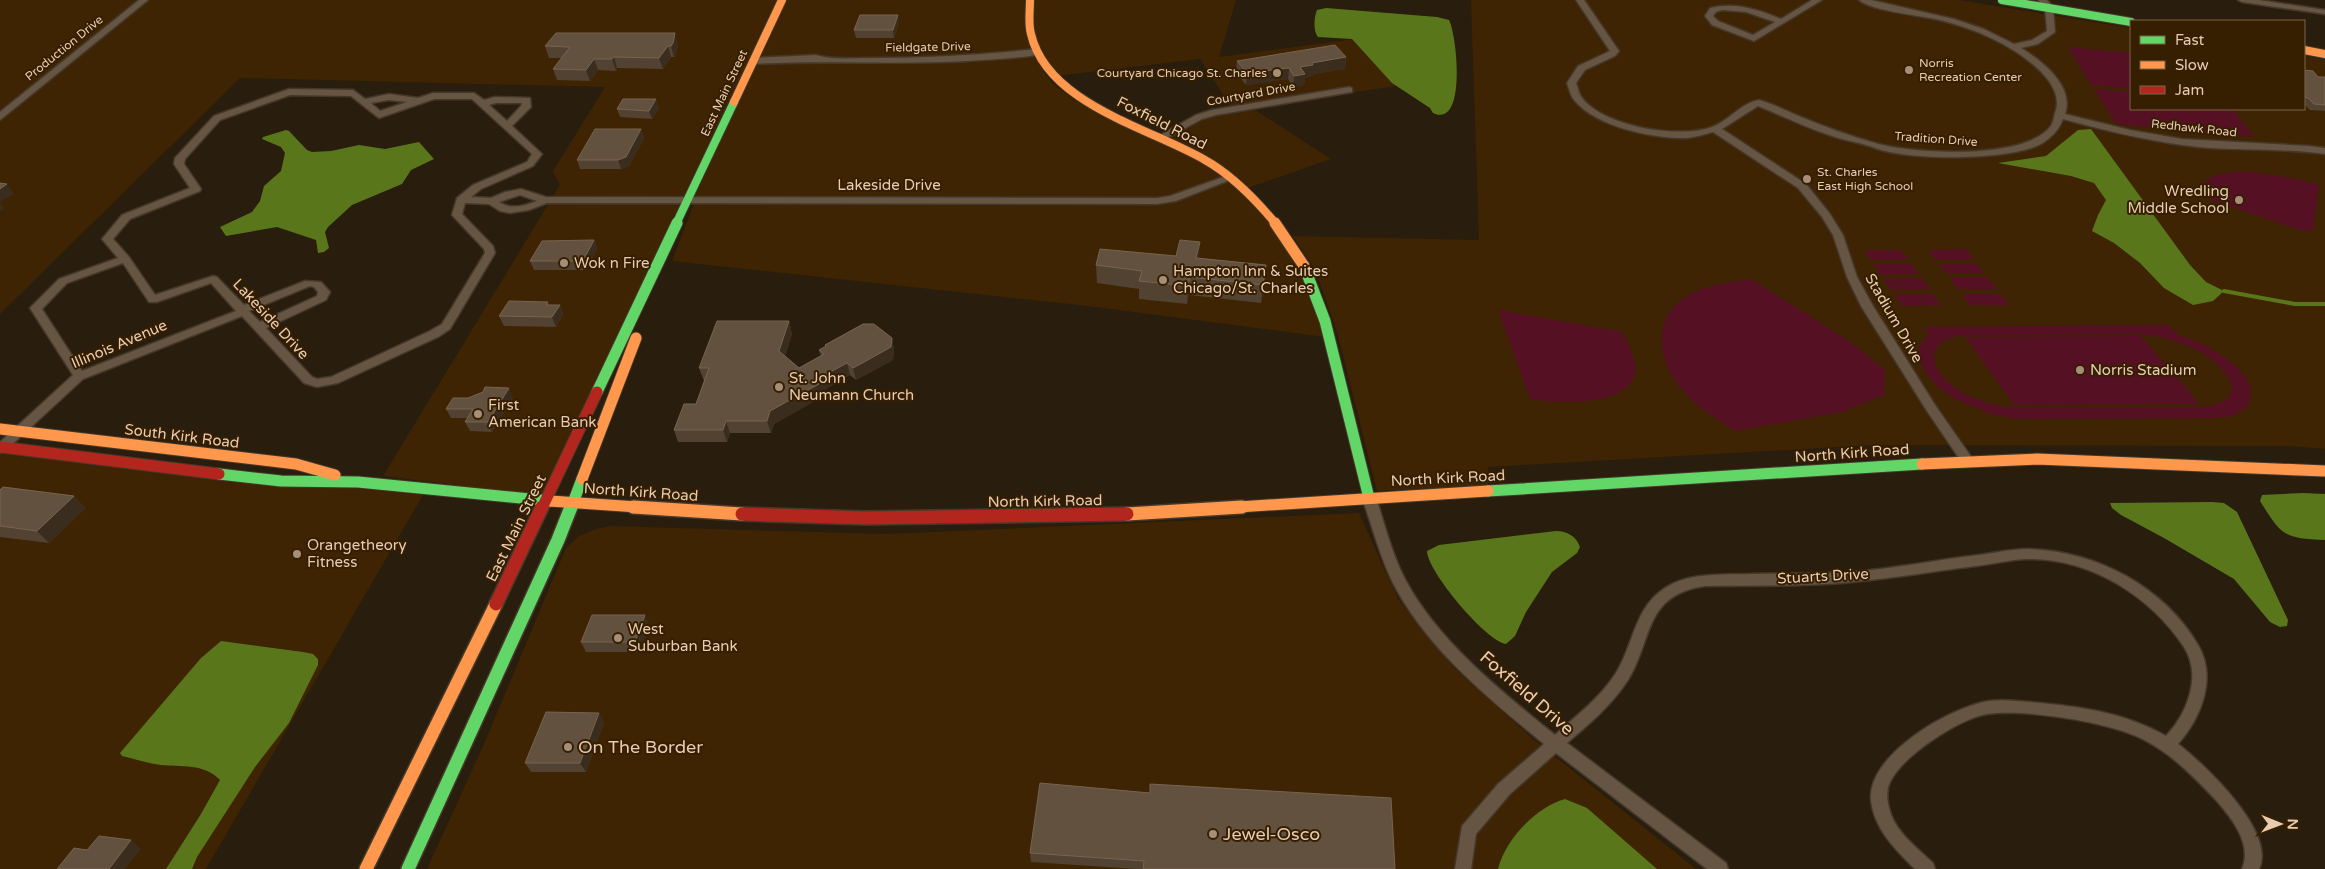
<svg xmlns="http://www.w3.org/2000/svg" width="2325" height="869" viewBox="0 0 2325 869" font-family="'Varela Round',sans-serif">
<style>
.built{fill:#3e2403}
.green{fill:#561024;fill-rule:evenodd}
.water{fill:#59771a}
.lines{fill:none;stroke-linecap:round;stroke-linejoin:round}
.stream{stroke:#59771a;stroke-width:4}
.street-casing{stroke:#44382b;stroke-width:3}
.fast-far2-casing{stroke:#44382b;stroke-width:10}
.fast-far1-casing{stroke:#44382b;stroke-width:13}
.fast-casing{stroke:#44382b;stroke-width:16}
.slow-far2-casing{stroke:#44382b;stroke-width:10}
.slow-far1-casing{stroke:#44382b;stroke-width:13}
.slow-casing{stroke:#44382b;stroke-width:16}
.jam-far1-casing{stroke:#44382b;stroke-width:13}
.jam-casing{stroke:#44382b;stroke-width:16}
.street{fill:#655542;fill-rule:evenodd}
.fast-far2{stroke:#63d668;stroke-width:8}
.fast-far1{stroke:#63d668;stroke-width:11}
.fast{stroke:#63d668;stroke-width:13}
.slow-far2{stroke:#ff974d;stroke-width:8}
.slow-far1{stroke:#ff974d;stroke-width:11}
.slow{stroke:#ff974d;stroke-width:13}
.jam-far1{stroke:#b3261e;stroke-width:11}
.jam{stroke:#b3261e;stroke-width:13}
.wall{fill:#514231}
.shaded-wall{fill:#3a2d1d}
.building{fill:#62513e;stroke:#776450}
.poi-dot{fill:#a58f78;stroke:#361e00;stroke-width:2}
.labels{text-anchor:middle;stroke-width:4;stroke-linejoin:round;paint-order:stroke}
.far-street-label{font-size:12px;fill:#e8ccb1;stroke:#361e00}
.far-poi-label{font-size:12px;fill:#e8ccb1;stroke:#361e00;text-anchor:start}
.street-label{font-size:15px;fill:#e8ccb1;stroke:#361e00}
.poi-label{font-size:15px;fill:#e8ccb1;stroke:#361e00;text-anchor:start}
.near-street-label{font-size:18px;fill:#e8ccb1;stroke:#361e00}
.near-poi-label{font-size:18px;fill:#e8ccb1;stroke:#361e00;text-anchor:start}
</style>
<rect width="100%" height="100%" fill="#291d0d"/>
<!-- built -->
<g class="built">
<polygon points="0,0 777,0 541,496 383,476 560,185 553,171 605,87 240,78 0,314"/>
<polygon points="786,0 1027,0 1033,51 931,59 760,59"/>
<polygon points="1034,0 1236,0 1219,57 1363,38 1402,85 1252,108 1331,159 1248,188 1161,134 1198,114 1231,107 1200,59 1056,76 1041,53 1035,33"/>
<polygon points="1471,0 1959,0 2131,28 2131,109 2304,109 2304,56 2325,59 2325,449 2291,446 1873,445 1488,467 1488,486 1377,491 1337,332 1315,269 1293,236 1479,240"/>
<polygon points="1033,55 1052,83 1074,100 1187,152 1229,181 1267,217 1293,253 1326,337 1088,306 672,261 695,201 1034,198 695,196 757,63 954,63"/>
<polygon points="2,453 423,495 206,869 0,869 0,455"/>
<polygon points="1359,513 1398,599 1455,669 1532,738 1696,869 427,869 484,744 566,548 579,536 596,529 610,526 887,534"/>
</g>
<!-- green -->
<g class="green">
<polygon points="2068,47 2131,53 2131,89 2091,85"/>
<polygon points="2094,89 2131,92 2131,109 2233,109 2254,137 2116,124"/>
<path d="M2252,172L2293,178L2319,185L2313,230L2304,231L2193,194C2208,171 2227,172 2252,172Z"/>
<polygon points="1966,249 1974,260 1936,260 1929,250"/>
<polygon points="1864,250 1901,250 1909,260 1871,260"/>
<polygon points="1873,264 1911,264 1919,274 1881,275"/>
<polygon points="1939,264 1977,264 1985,274 1947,274"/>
<polygon points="1922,278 1930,289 1891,290 1883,279"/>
<polygon points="1950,278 1988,278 1997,289 1958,289"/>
<path d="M1751,279L1849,341L1885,370L1884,395L1842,412L1736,431C1702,411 1659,381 1662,336C1663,321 1669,310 1681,300C1701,285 1727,283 1751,279Z"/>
<polygon points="1894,294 1933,294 1941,305 1902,306"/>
<polygon points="1961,294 2000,294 2009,305 1970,305"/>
<path d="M1498,310L1622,332C1627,343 1635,356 1635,368C1636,409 1555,403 1530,399Z"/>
<path d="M2169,325C2172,328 2174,332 2177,334C2182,337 2190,338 2195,341C2214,349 2261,375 2249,402C2243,416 2226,417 2213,418L2020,419L1990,414L1953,398L1938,387L1926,374L1920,361L1918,351L1922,342L1929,335L1924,327ZM2137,334C2159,336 2181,341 2200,352C2230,368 2252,403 2201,407H2006C1989,404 1973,399 1958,390C1934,374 1919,345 1958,336Z"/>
<polygon points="2141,336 2200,404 2014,405 1965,337"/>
</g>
<!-- water -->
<g class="water">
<path d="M1326,8L1437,17L1449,20C1457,35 1467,129 1433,113L1430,108L1392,83L1352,39L1318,37C1313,31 1314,17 1317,10Z"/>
<polygon points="2091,129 2190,265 2206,282 2224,291 2213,301 2193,305 2164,288 2140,263 2114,243 2092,231 2098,215 2106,200 2094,183 2071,176 1998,163 2046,156 2078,130"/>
<polygon points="286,130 289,131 307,150 312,152 331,151 359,145 385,149 419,142 434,159 411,170 402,184 352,205 328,227 325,232 329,248 324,252 318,253 316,240 277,227 226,236 220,227 252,212 260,201 264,186 281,171 285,153 281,147 262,139 263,137"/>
<path d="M2303,493L2325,494V540C2283,538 2282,536 2260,501L2262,495Z"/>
<polygon points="2212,502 2224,503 2237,512 2288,620 2287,626 2280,627 2270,622 2234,579 2164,538 2121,515 2112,508 2110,503"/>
<path d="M1556,531C1567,531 1576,536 1580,547L1577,553L1552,572L1526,612L1515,636L1506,644C1486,641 1427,571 1427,551L1439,545Z"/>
<path d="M221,641L303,652L313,654L318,659V665L289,723L255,767L197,857L192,869H166L201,814L220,780C204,763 181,767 161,765C147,763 135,759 122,756L120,753L201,658Z"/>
<path d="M1565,799L1587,808L1657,869H1498C1505,840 1536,807 1565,799Z"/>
</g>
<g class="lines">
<!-- stream -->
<polyline class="stream" points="2224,291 2295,304 2325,304"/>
<!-- street casing -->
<g class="street-casing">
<g id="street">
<polygon points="139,0 148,0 0,120 0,112"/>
<path d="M1576,0H1584L1619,51L1615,56L1585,70L1576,83C1578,88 1579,94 1582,98C1604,127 1680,139 1712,127C1730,120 1741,103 1759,100C1773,104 1787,111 1801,117C1825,127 1851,136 1875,143C1912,154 2024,160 2050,127C2053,124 2054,117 2055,113C2062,96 2049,78 2036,67C2009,43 1971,27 1935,19C1917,15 1872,11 1859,0H1871L1954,19L1984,29L2014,44L2032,40L2047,31L2045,8L2038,0H2047L2053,7L2055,32L2038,44L2021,48C2041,60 2075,86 2065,114L2130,130L2182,139L2309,146L2325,148V154C2283,148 2241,151 2198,147C2152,142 2107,131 2063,119C2059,130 2051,138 2041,144C2009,161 1909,161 1875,148C1863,143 1846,141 1832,136C1807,128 1783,116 1758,106L1722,129L1806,184L1830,214L1843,235L1857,277L1873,306L1935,405L1974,461L1968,466L1963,464L1927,411L1861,306L1847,277L1833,235L1822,217L1798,188L1713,132C1705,134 1696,137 1687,138C1654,139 1597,127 1575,101C1571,97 1569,89 1567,83L1578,66L1610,51Z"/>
<path d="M1812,0H1822L1754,41L1712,25L1705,16L1710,8C1736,2 1757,9 1781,19ZM1722,10L1746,12L1775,22L1753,35L1718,21L1713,16L1716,12Z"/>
<polygon points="2238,0 2259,0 2325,10 2325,14 2242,2"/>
<path d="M1037,49L1041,52L1040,54C1017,59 991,59 968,61C896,65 825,60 754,64L750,61L754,58L816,55C832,60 852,58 869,58C925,58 981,55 1037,49Z"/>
<polygon points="1349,87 1352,88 1352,92 1216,115 1202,119 1165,139 1159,139 1157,137 1196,115 1212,110"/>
<path d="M289,89L353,90L365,99L389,94L418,98L433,93H474L484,100L495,97L530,98L531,107L512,126L542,154L533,166L481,189L471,197L491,198L505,192L521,189L546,197L1157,198L1170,196L1226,176L1230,175L1235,178L1176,201L1157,204L547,203L529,210L510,213L500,211L489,204L465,203L462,214L493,246L495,253L450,329L438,337L338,383L317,387L304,383L242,316L83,379L4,452L0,453V442L73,375L30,308L59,279L118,258L102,239L122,215L190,188L174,164L175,158L214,116ZM290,95L351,96L379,118L434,99H472L532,154L527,162L473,185L457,198L452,215L484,249L485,253L442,324L430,331L331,377L317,379L312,377L266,328L326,300L330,292L321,282L305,281L244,305L217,277L213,276L155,295L129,257L113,239L130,219L200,191L201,189L184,164L185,159L220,120ZM389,100L407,102L380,111L371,103ZM496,103H522L521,106L507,121L489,105ZM520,195L537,201C524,206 511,210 499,202ZM123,263L149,302H157L211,283L236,311L82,371L42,309L67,283ZM310,286L314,287L318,292L317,296L260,322L249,311Z"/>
<path d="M1369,493L1374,495L1376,498C1385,525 1392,555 1406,581C1438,641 1503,693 1555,735C1577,715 1600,698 1616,673C1634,644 1634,608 1665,588C1690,572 1722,575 1750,574C1783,573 1817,574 1850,572C1893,569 1936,560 1979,555C1995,553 2011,549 2027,549C2094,550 2164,586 2198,645C2217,677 2202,717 2178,744C2204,764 2277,832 2259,869H2242C2253,844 2231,817 2215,799C2191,774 2168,750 2136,736C2101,721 2025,709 1987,714C1959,719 1903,755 1890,782C1886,790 1887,800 1889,808C1894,831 1917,848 1933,863L1935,869H1915C1896,850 1874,829 1871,800C1867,755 1950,707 1989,701C2002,699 2017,701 2030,702C2077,706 2124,712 2166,736C2188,713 2202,675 2184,647C2150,595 2088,557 2025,559C2009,560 1992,564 1976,566C1935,571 1894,578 1852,582C1804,587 1754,585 1705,586C1643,595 1653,640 1628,680C1611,706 1589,724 1567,743L1726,863L1728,869H1707L1556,753L1510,794L1476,834L1471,869H1455L1462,826L1498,784L1544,744C1488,698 1425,647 1392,581C1379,554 1372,525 1362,498L1364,495Z"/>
</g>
</g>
<!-- fast-far2 casing -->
<g class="fast-far2-casing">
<g id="fast-far2">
<polyline points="2002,0 2131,22"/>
<polyline points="676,224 734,102"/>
</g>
</g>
<!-- fast-far1 casing -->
<g class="fast-far1-casing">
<g id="fast-far1">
<polyline points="1304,266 1325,321 1369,498"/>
<polyline points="597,392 677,223"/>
<polyline points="219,474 281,481 358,482 550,501"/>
<polyline points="1488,491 1922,464"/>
<polyline points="571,508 582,479"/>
</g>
</g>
<!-- fast casing -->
<g class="fast-casing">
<polyline id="fast" points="408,869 558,540 571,507"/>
</g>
<!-- slow-far2 casing -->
<g class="slow-far2-casing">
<g id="slow-far2">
<path d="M1030,0C1030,11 1028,24 1031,34C1047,104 1150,128 1205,160C1232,175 1256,200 1276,224"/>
<polyline points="2304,50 2325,54"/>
<polyline points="734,102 782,0"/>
</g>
</g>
<!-- slow-far1 casing -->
<g class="slow-far1-casing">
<g id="slow-far1">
<polyline points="1275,223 1304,266"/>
<polyline points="0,429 296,464 335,475"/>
<polyline points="1922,464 2037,459 2325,471"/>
<polyline points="582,479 636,338"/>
<polyline points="550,501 652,508"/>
<polyline points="1223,508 1488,491"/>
</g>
</g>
<!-- slow casing -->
<g class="slow-casing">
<g id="slow">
<polyline points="633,507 742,514"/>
<polyline points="1127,514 1242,507"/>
<polyline points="366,869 496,604"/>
</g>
</g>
<!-- jam-far1 casing -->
<g class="jam-far1-casing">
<g id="jam-far1">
<polyline points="0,447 219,474"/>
<polyline points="542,508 597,392"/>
</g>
</g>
<!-- jam casing -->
<g class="jam-casing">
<g id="jam">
<polyline points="742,514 866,518 1127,514"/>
<polyline points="496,604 542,507"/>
</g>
</g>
<!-- street -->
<use href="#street" class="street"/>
<!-- fast-far2 -->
<use href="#fast-far2" class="fast-far2"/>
<!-- fast-far1 -->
<use href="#fast-far1" class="fast-far1"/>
<!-- fast -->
<use href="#fast" class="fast"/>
<!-- slow-far2 -->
<use href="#slow-far2" class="slow-far2"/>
<!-- slow-far1 -->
<use href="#slow-far1" class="slow-far1"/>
<!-- slow -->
<use href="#slow" class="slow"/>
<!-- jam-far1 -->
<use href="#jam-far1" class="jam-far1"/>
<!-- jam -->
<use href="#jam" class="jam"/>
</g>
<!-- wall -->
<g class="wall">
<polygon points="899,23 894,38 856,38 854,30"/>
<polygon points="678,45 676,54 674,57 671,57 663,69 617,68 616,71 598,70 590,81 557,80 553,69 561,58 549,58 545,46"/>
<polygon points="1346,57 1345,69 1313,74 1312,76 1305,78 1304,85 1293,87 1288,79 1246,85 1236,72 1237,61"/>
<polygon points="2304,70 2318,77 2325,77 2325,111 2310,110 2304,104"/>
<polygon points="659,108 652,119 620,117 617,109"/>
<polygon points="641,129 644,138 629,166 621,169 580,169 577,160"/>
<polygon points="594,240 597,249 586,270 534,270 530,261"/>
<polygon points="1199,258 1266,265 1265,283 1261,303 1189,295 1187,304 1139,299 1139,289 1097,283 1096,265"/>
<polygon points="548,302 549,305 560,305 563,314 556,327 504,326 499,316"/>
<polygon points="789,321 792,334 785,356 799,368 821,356 819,350 826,347 825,345 892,338 894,351 893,360 856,380 850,375 821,392 822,397 774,424 771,433 730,433 727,442 678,442 674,430 696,404 704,381 699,368"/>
<polygon points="468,398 513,398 492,432 470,431 465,422 467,418 451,418 446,409"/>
<polygon points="0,490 74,496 85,508 49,543 0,537"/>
<polygon points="649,624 639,652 586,652 581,642"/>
<polygon points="604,722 586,772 531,772 525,763"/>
<polygon points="1030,853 1395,869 1136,869 1031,862"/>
</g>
<!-- shaded-wall -->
<g class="shaded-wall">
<polygon points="898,15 899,23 894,38 893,30"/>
<polygon points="675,33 678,45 676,54 674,57 671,46"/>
<polygon points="668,46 671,57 663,69 659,58"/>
<polygon points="614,57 617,68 616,71 612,59"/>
<polygon points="1346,57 1345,69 1313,74 1312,76 1305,78 1304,85 1293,87 1294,76 1300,67 1312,63"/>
<polygon points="594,59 598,70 590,81 586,70"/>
<polygon points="1289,68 1288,79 1246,85 1247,73"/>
<polygon points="656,99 659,108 652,119 649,111"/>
<polygon points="641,129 644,138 629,166 621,169 618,160"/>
<polygon points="7,184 14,194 0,202 0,189"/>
<polygon points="0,203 4,209 0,211"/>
<polygon points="594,240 597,249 586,270 583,261"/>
<polygon points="1200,242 1199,260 1196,258"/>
<polygon points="1266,265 1265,283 1261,303 1263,285"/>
<polygon points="1190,277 1189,295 1187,304 1188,286"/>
<polygon points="560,305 563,314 556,327 552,317"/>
<polygon points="789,321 792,334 782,364 779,351"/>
<polygon points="892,338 894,351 893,360 856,380 853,368"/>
<polygon points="847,363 850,375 821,392 822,397 774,424 771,433 767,421 770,411 814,381"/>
<polygon points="509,388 513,398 492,432 488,422"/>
<polygon points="726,421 730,433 727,442 723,430"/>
<polygon points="74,496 85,508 49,543 37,531"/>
<polygon points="645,615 649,624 639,652 635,642"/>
<polygon points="599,713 604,722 586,772 580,763"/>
<polygon points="131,840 141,849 125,869 109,869"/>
</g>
<!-- building -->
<g class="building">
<polygon points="860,15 898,15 893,30 854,30"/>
<polygon points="556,33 675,33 673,43 671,46 668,46 659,58 614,57 612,59 594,59 586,70 553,69 570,47 545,46"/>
<polygon points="1335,45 1346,57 1312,63 1313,65 1300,67 1305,74 1294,76 1289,68 1247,73 1237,61"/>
<polygon points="2304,70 2313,71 2318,77 2325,77 2325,105 2314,104 2308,98 2304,97"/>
<polygon points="623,99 656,99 649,111 617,109"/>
<polygon points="595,129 641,129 626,157 618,160 577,160"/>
<polygon points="0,183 7,184 0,189"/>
<polygon points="594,240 583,261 530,261 542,241"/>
<polygon points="1180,240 1200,242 1196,258 1266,265 1263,285 1190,277 1188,286 1139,281 1142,271 1096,265 1100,249 1176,256"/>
<polygon points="509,301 548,302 546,305 560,305 552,317 499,316"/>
<polygon points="717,321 789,321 779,351 799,368 824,354 819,350 826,346 825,345 863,324 874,324 892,338 891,347 866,361 853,368 847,363 814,381 819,384 770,411 767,421 726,421 723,430 674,430 684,404 696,404 709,368 699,368"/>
<polygon points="485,387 509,388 488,422 465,422 473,409 446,409 453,398 468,398 483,392"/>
<polygon points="3,487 74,496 37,531 0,526 0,490"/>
<polygon points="592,615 645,615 635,642 581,642"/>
<polygon points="546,712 599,713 580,763 525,763"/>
<polygon points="1040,783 1150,793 1150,784 1391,798 1395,869 1143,869 1144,861 1030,853"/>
<polygon points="99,836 131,840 109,869 57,869 74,848 87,850"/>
</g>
<!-- markers -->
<g class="poi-dot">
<circle cx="1909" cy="70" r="5"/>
<circle cx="1277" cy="73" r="5"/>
<circle cx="1807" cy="179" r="5"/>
<circle cx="2239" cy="200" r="5"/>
<circle cx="564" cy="263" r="5"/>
<circle cx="1163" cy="280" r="5"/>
<circle cx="2080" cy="370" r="5"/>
<circle cx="779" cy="387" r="5"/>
<circle cx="478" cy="414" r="5"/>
<circle cx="297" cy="554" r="5"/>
<circle cx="618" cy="638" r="5"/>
<circle cx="568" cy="747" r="5"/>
<circle cx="1213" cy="834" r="5"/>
</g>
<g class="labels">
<!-- far-street labels -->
<g class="far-street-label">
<text transform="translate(928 47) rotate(-1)" y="4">Fieldgate Drive</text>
<text transform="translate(64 48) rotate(-39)" y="4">Production Drive</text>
<text transform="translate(724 93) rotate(-65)" y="4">East Main Street</text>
<text transform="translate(1251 94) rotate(-10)" y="4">Courtyard Drive</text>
<text transform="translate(2194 128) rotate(6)" y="4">Redhawk Road</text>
<text transform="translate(1936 139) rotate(4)" y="4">Tradition Drive</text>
</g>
<!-- far-poi labels -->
<g class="far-poi-label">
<text x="1919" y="67">Norris<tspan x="1919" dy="14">Recreation Center</tspan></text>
<text x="1267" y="77" text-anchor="end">Courtyard Chicago St. Charles</text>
<text x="1817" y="176">St. Charles<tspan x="1817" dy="14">East High School</tspan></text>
</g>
<!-- street labels -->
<g class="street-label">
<text transform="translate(1162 123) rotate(27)" y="5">Foxfield Road</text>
<text x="889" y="190">Lakeside Drive</text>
<text transform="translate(1894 318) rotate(60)" y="5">Stadium Drive</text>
<text transform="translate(271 319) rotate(47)" y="5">Lakeside Drive</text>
<text transform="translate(119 344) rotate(-23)" y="5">Illinois Avenue</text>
<text transform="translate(182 436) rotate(7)" y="5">South Kirk Road</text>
<text transform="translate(1852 453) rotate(-4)" y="5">North Kirk Road</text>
<text transform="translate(1448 478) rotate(-3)" y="5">North Kirk Road</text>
<text transform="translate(641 492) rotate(4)" y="5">North Kirk Road</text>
<text transform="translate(1045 501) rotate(-1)" y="5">North Kirk Road</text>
<text transform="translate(516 528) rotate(-64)" y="5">East Main Street</text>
<text transform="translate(1823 576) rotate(-3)" y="5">Stuarts Drive</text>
</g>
<!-- poi labels -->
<g class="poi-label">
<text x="2229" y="196" text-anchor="end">Wredling<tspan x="2229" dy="17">Middle School</tspan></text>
<text x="574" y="268">Wok n Fire</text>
<text x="1173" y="276">Hampton Inn &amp; Suites<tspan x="1173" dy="17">Chicago/St. Charles</tspan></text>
<text x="2090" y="375">Norris Stadium</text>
<text x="789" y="383">St. John<tspan x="789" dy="17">Neumann Church</tspan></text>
<text x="488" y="410">First<tspan x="488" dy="17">American Bank</tspan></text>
<text x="307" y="550">Orangetheory<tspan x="307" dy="17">Fitness</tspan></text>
<text x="628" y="634">West<tspan x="628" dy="17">Suburban Bank</tspan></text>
</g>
<!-- near-street labels -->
<g class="near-street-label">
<text transform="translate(1527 693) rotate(41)" y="6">Foxfield Drive</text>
</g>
<!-- near-poi labels -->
<g class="near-poi-label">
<text x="578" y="753">On The Border</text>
<text x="1223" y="840">Jewel-Osco</text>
</g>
</g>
<!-- legend -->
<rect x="2130" y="20" width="175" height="90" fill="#361e00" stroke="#7d6447"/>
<rect x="2140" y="36" width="25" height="8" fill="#63d668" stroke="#7d6447"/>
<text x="2175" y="45" font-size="15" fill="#e8ccb1">Fast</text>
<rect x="2140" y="61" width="25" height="8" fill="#ff974d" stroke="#7d6447"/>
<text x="2175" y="70" font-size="15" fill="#e8ccb1">Slow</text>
<rect x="2140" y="86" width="25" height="8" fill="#b3261e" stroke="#7d6447"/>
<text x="2175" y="95" font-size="15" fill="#e8ccb1">Jam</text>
<!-- north arrow -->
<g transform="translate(2280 824) rotate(91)" stroke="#361e00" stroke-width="4" paint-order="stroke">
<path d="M0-4L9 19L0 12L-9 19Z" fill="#e8ccb1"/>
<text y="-8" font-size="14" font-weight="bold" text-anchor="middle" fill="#e8ccb1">N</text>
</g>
</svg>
